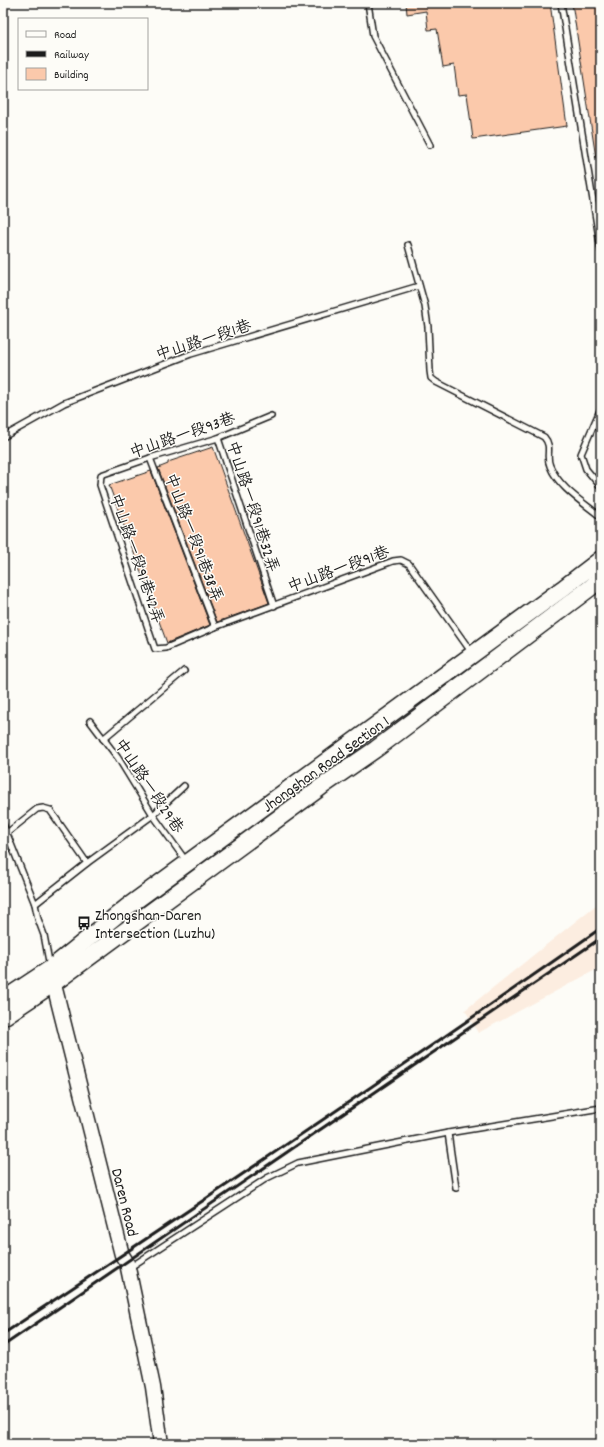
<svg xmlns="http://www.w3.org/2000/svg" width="604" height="1447" viewBox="0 0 604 1447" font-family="Dekko,'LXGW WenKai TC',sans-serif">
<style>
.built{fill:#fcede0}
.building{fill:#fbc9ab;stroke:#1c1c1c}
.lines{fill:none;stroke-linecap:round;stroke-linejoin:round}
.lane-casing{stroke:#1c1c1c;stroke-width:8}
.secondary-casing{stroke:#1c1c1c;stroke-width:17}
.primary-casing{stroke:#1c1c1c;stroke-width:19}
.lane{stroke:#fdfcf7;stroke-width:5}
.secondary{stroke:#fdfcf7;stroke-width:14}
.primary{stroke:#fdfcf7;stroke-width:16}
.rail{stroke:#1c1c1c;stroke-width:3}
.labels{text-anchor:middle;stroke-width:3;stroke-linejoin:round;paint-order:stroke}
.street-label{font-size:16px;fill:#1c1c1c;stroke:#fdfcf7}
.poi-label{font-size:16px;fill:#1c1c1c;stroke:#fdfcf7;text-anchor:start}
</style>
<rect width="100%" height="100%" fill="#fdfcf7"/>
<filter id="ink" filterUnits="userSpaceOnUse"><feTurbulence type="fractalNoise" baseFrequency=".025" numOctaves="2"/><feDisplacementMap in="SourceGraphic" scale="8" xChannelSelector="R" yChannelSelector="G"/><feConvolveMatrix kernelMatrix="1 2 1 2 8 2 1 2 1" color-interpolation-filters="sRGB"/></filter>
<g filter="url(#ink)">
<!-- built -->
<polygon class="built" points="601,901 601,967 478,1033 465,1010"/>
<!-- building -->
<g class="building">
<polygon points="406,3 550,3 567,126 473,139 467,94 458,95 454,65 443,67 437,29 428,30 426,11 407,14"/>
<polygon points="572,3 601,3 601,158 596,158"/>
<polygon points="213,447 269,603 217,622 158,468 168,464 168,462"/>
<polygon points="151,471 210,625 167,643 109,485"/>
</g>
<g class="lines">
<!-- lane casing -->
<g class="lane-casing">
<g id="lane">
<polyline points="368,3 373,36 430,145"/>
<polyline points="561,3 601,250"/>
<path d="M408,245L425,306L428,327L430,371L431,378L436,382L544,437C553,447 545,456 550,466C559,488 583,502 601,517"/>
<polyline points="601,408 581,454 586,469 601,487"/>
<polyline points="271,416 218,438 150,458 101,475 100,485 155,649 166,648 215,627 393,561 401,560 409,564 472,653"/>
<polyline points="3,437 64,403 191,354 419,286"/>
<polyline points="218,438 274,606"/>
<polyline points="150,458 215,627"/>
<polyline points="90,721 118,758 153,815 186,861"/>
<polyline points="103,739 184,671"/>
<polyline points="3,824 35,904 38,919 44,935 50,967"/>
<polyline points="7,833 37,809 43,808 50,810 87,863"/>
<polyline points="35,904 87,863 153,815 184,786"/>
<polyline points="448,1133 456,1188"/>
<polyline points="129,1268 267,1178 298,1163 448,1133 601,1108"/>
</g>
</g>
<!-- secondary casing -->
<g class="secondary-casing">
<polyline id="secondary" points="51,973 122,1255 127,1263 128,1268 153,1387 161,1444"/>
</g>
<!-- primary casing -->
<g class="primary-casing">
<g id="primary">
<polyline points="3,1000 50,969 127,907 562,589 601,559"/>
<polyline points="3,1017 54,983 321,787 376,749 590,588 601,578"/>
</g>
</g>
<!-- lane -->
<use href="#lane" class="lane"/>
<!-- secondary -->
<use href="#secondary" class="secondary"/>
<!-- primary -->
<use href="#primary" class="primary"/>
<!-- rail -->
<g class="rail">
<path d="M3,1334C204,1201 404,1066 601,928"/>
<polyline points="3,1346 601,938"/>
</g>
</g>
</g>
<!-- icons -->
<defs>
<g id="bus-bare" transform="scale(1.08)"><path d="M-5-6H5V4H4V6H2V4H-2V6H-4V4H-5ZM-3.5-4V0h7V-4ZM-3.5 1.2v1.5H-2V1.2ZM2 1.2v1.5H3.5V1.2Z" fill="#1c1c1c" stroke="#fdfcf7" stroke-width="2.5" paint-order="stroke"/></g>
</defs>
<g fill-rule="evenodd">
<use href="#bus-bare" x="84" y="923"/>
</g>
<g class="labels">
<!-- street labels -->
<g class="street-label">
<text transform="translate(203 339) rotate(-18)" y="6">中山路一段1巷</text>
<text transform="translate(182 434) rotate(-19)" y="6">中山路一段93巷</text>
<text transform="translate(254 506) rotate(72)" y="6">中山路一段91巷32弄</text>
<text transform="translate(195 537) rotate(69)" y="6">中山路一段91巷38弄</text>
<text transform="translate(138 558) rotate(71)" y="6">中山路一段91巷42弄</text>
<text transform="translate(338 568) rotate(-20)" y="6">中山路一段91巷</text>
<text transform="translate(325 763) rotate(-36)" y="6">Jhongshan Road Section 1</text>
<text transform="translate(150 785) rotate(56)" y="6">中山路一段29巷</text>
<text transform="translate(126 1202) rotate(76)" y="6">Daren Road</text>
</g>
<!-- poi labels -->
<g class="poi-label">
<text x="95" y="920">Zhongshan-Daren<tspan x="95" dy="18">Intersection (Luzhu)</tspan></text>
</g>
</g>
<!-- margin -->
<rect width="604" height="1447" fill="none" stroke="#fdfcf7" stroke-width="16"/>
<rect x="8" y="8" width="588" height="1431" fill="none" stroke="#1c1c1c" stroke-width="1.5" filter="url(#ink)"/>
<!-- legend -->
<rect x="18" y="18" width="130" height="72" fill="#fdfcf7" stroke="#a3a29f"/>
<rect x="26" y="31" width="20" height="6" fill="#fdfcf7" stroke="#a3a29f"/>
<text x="54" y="38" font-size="12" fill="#1c1c1c">Road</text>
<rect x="26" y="51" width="20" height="6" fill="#1c1c1c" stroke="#a3a29f"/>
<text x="54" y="58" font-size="12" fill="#1c1c1c">Railway</text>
<rect x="26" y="68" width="20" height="12" fill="#fbc9ab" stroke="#a3a29f"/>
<text x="54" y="78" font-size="12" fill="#1c1c1c">Building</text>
</svg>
